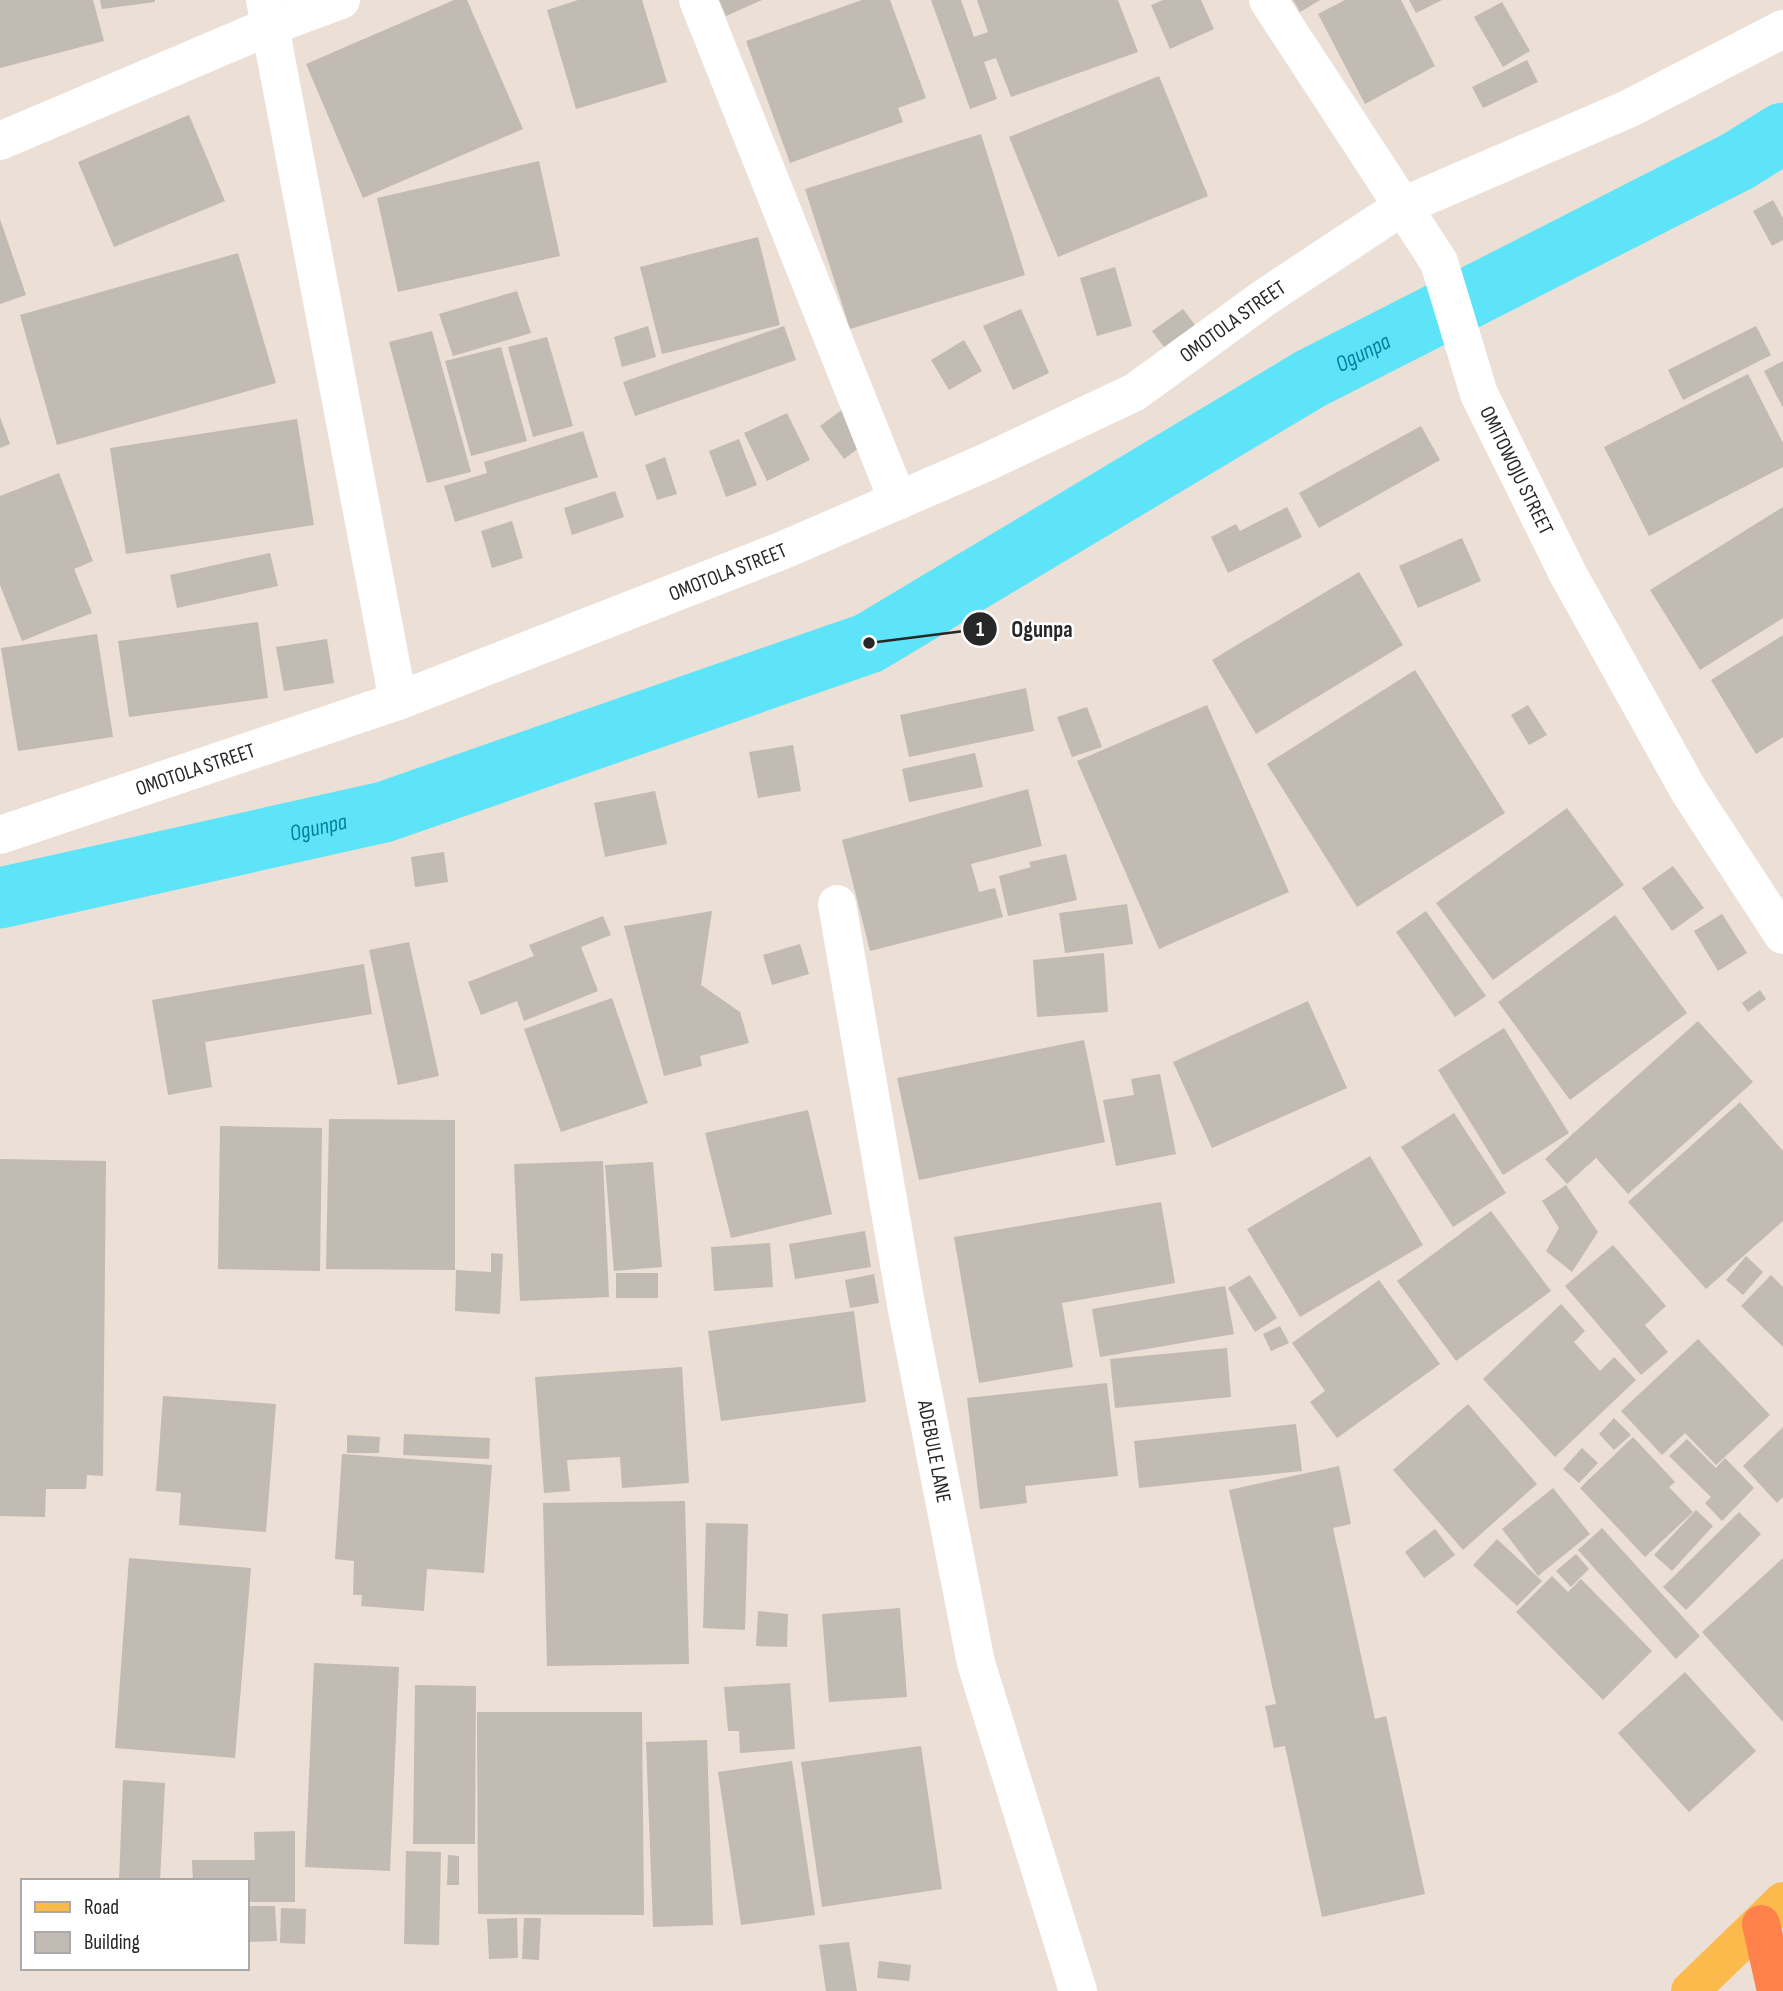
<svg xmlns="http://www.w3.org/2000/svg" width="1783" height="1991" viewBox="0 0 1783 1991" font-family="'Sofia Sans Condensed',sans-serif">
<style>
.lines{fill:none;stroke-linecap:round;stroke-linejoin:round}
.canal{stroke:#5ee4f8;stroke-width:61}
.building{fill:#c2bbb3}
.minor{stroke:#fff;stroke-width:38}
.major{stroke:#fbba4b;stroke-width:38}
.highway{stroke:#ff824d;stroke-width:38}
.labels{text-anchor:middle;stroke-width:5;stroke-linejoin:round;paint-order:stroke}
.street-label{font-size:21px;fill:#272727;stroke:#fff}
.water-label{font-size:23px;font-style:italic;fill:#037e9f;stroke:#fff}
.leader{fill:none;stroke:#272727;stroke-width:2.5}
.callout-dot{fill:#272727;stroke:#fff;stroke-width:2.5}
.mark-label{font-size:21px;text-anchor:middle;font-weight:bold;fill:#fff}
.callout-label{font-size:23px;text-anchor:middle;font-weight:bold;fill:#272727;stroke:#fff;stroke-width:5;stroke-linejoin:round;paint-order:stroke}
</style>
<rect width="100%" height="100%" fill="#ebdfd6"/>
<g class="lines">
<!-- canal -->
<path class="canal" id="s1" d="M0,898L384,812L869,643L1310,379L1738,161L1783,133"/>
</g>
<!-- building -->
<g class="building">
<polygon points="0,0 93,0 104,41 0,68"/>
<polygon points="100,0 155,0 155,2 102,9"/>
<polygon points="454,0 467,0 523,129 363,198 306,64"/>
<polygon points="578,0 642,0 667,82 576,109 547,10"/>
<polygon points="719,0 762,0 726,16"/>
<polygon points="862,0 890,0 926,98 898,108 903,122 790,163 746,41"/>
<polygon points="931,0 961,0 974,37 988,32 977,0 1118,0 1138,52 1011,97 996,58 984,62 997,99 970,109"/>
<polygon points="1163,0 1201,0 1214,29 1170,49 1151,5"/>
<polygon points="1293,0 1320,0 1300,12"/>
<polygon points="1345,0 1401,0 1435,66 1365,104 1318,14"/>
<polygon points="1409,0 1442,0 1416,13"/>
<polygon points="1502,2 1530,51 1503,67 1474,17"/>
<polygon points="1527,60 1538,82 1483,108 1472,87"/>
<polygon points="1159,76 1208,196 1058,257 1009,137"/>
<polygon points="189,115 225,201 114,247 78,162"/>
<polygon points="981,134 1025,275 850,329 805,189"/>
<polygon points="539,161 560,256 398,292 377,198"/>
<polygon points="1773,200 1783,218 1783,240 1772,246 1753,211"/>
<polygon points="0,219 26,295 0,304"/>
<polygon points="758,237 780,325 662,354 640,267"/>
<polygon points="238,253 276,383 57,445 20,315"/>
<polygon points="1115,267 1132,326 1097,336 1080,278"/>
<polygon points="517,291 531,333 453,356 439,314"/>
<polygon points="1021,309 1049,373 1013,390 983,326"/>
<polygon points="1183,309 1195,325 1164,347 1152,331"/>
<polygon points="648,326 656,357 622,367 614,337"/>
<polygon points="784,326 796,360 635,416 623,382"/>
<polygon points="1756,326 1771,355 1683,400 1668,370"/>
<polygon points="432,331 471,472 427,483 389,342"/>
<polygon points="547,337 573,426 533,437 508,347"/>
<polygon points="964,340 982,371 949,390 931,360"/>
<polygon points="501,347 527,441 471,456 445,361"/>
<polygon points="1783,361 1783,408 1764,371"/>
<polygon points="1748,374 1783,443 1783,467 1649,536 1604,447"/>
<polygon points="843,409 867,442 844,459 820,426"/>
<polygon points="787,413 810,460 767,481 744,433"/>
<polygon points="0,417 10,444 0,448"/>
<polygon points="297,419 314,525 126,554 110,448"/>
<polygon points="1421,426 1440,460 1319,528 1299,493"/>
<polygon points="583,431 598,477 455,522 444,486 487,473 484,462"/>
<polygon points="739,439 757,485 726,497 709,451"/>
<polygon points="665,457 677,494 657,500 645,465"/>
<polygon points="59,473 93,561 74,569 92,613 22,641 0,585 0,496"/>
<polygon points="615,491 624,517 572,535 564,508"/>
<polygon points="1287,507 1302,537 1228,573 1211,537 1236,524 1240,531"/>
<polygon points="1783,507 1783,618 1700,670 1650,590"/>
<polygon points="512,521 523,558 492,568 481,531"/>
<polygon points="1462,538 1481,581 1418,608 1399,566"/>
<polygon points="270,553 278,586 177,608 170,575"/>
<polygon points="1359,572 1403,645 1256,734 1212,660"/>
<polygon points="258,622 268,698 129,717 118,641"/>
<polygon points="97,634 113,737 18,751 1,648"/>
<polygon points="1783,635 1783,737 1756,754 1711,680"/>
<polygon points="327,639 334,683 284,691 276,647"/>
<polygon points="1415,670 1505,813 1357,907 1267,764"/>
<polygon points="1026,688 1034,731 909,757 900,715"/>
<polygon points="1207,705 1289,892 1159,949 1077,761"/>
<polygon points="1528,705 1547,735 1529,745 1511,715"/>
<polygon points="1087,707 1102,747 1072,757 1057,717"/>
<polygon points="793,745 801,791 758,798 749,752"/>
<polygon points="975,753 983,787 909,802 902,769"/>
<polygon points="1028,789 1042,846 971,864 979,892 995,888 1003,917 870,951 842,840"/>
<polygon points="655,791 667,844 605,857 594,803"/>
<polygon points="1567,808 1624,885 1493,980 1436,903"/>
<polygon points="444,852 448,882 415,887 411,857"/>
<polygon points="1066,854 1077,900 1008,916 999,876 1031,867 1029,862"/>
<polygon points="1673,866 1704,908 1672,931 1642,888"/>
<polygon points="1127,904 1133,944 1065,953 1059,913"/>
<polygon points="712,911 701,985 740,1012 749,1043 700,1056 702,1066 664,1076 624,926"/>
<polygon points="1426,911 1486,996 1455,1017 1396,932"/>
<polygon points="1722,914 1747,953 1718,971 1694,931"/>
<polygon points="1615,915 1687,1013 1570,1100 1498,1002"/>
<polygon points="603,916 611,935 581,947 598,991 524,1021 517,1001 481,1015 468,982 534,956 529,945"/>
<polygon points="409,942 439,1076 398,1085 369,950"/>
<polygon points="800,944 809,974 772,985 763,955"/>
<polygon points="1104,953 1108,1012 1037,1017 1033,960"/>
<polygon points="364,964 372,1014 205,1042 212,1087 168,1095 152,1000"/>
<polygon points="1760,990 1766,999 1748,1012 1742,1003"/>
<polygon points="612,998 648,1103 561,1132 524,1029"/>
<polygon points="1308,1001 1347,1088 1212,1148 1173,1062"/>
<polygon points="1698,1021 1753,1082 1628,1194 1596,1158 1567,1184 1545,1159"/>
<polygon points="1504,1028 1569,1133 1503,1175 1438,1070"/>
<polygon points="1084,1040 1105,1142 919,1180 897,1078"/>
<polygon points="1160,1074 1176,1154 1116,1166 1103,1100 1134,1095 1131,1079"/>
<polygon points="1740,1102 1783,1151 1783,1221 1706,1289 1628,1202"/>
<polygon points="808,1110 832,1214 731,1238 705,1133"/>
<polygon points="1454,1113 1506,1193 1453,1227 1401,1147"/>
<polygon points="329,1119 455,1120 455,1270 326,1269"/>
<polygon points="220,1126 322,1128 320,1271 218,1269"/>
<polygon points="1370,1156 1423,1245 1300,1317 1247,1229"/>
<polygon points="0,1159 106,1161 103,1476 87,1475 86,1489 46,1489 45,1517 0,1516"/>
<polygon points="603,1161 609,1297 520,1301 514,1164"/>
<polygon points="653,1162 662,1267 614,1271 605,1165"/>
<polygon points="1566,1185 1598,1232 1572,1272 1546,1251 1559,1228 1542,1201"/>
<polygon points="1161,1202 1175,1283 1062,1303 1073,1367 979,1383 954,1237"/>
<polygon points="1491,1211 1551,1291 1456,1361 1397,1281"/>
<polygon points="865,1231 871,1267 795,1279 789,1244"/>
<polygon points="770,1243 773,1287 714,1291 711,1247"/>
<polygon points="1613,1245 1666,1306 1645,1325 1668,1352 1641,1375 1565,1286"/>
<polygon points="491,1253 503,1254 500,1314 455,1311 456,1270 491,1272"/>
<polygon points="1746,1256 1763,1272 1743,1295 1726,1280"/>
<rect x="616" y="1273" width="42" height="25"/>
<polygon points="874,1274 879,1303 850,1308 845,1280"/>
<polygon points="1250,1275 1277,1318 1255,1332 1228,1288"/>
<polygon points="1771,1275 1783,1287 1783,1347 1741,1306"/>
<polygon points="1379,1280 1440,1364 1337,1438 1310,1402 1325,1391 1292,1343"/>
<polygon points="1225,1286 1234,1334 1100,1357 1092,1309"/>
<polygon points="1561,1304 1585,1331 1574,1342 1600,1371 1614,1357 1636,1380 1555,1457 1483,1379"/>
<polygon points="854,1311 866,1402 721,1421 708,1331"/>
<polygon points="1280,1326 1289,1343 1271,1351 1263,1334"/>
<polygon points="1698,1339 1770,1415 1716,1465 1685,1433 1662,1455 1621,1411"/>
<polygon points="1227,1348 1231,1397 1115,1408 1110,1359"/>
<polygon points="682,1367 689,1483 622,1488 620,1457 567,1460 570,1491 544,1493 535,1377"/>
<polygon points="1107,1383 1118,1476 1025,1486 1027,1503 980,1509 967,1398"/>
<polygon points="163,1396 276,1404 266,1532 179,1525 181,1493 156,1491"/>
<polygon points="1468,1404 1537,1484 1463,1550 1393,1470"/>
<polygon points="1614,1418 1631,1435 1614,1450 1599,1434"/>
<polygon points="1296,1424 1302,1471 1139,1488 1134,1441"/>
<polygon points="1783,1427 1783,1497 1777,1503 1743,1466"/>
<polygon points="404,1434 490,1438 489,1459 403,1455"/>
<polygon points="347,1435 380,1437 379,1453 347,1453"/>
<polygon points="1633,1437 1675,1482 1669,1487 1693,1512 1645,1557 1580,1488"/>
<polygon points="1687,1439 1716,1468 1725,1458 1754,1488 1722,1521 1705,1503 1711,1497 1669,1456"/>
<polygon points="1582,1448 1598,1463 1579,1483 1563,1469"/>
<polygon points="342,1454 492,1465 484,1573 427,1569 424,1611 361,1606 362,1595 353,1595 354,1561 335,1559"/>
<polygon points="1339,1466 1351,1524 1333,1528 1375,1719 1386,1716 1425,1894 1322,1917 1285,1746 1274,1748 1265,1706 1276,1704 1229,1490"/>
<polygon points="1553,1488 1590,1534 1538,1576 1502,1529"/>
<polygon points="685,1501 689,1664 547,1666 543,1503"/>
<polygon points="1696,1510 1713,1526 1672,1571 1654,1555"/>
<polygon points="1739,1512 1761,1534 1686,1610 1663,1587"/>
<polygon points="706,1523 748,1524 745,1630 703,1628"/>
<polygon points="1602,1528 1700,1636 1676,1659 1578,1550"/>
<polygon points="1435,1529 1455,1555 1424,1578 1405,1552"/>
<polygon points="1497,1539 1542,1581 1517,1606 1473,1565"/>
<polygon points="1576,1554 1589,1569 1571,1587 1556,1571"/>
<polygon points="129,1558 251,1568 235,1758 115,1748"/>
<polygon points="1783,1558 1783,1722 1702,1632"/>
<polygon points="1552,1576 1568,1592 1581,1579 1652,1651 1603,1700 1516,1612"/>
<polygon points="900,1608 907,1697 829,1702 822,1614"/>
<polygon points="758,1611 788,1614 787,1647 756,1646"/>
<polygon points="314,1663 399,1667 390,1871 305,1867"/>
<polygon points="1685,1672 1756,1751 1689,1812 1618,1733"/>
<polygon points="790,1683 795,1749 740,1753 739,1731 728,1731 724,1687"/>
<polygon points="415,1685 476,1686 475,1844 413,1844"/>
<polygon points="477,1712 642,1712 644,1915 478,1914"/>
<polygon points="707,1740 713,1925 653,1927 646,1742"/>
<polygon points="921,1746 942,1889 822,1907 801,1762"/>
<polygon points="792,1761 815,1915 741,1925 718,1772"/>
<polygon points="123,1780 165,1783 160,1881 119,1881"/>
<polygon points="295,1831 295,1902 247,1902 247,1881 193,1881 192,1860 255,1860 254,1832"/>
<polygon points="406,1851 441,1852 439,1945 404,1944"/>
<polygon points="448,1855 459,1856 459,1885 447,1885"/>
<polygon points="247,1906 275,1906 277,1941 247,1942"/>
<polygon points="281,1908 306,1909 305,1944 280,1943"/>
<polygon points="517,1918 518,1958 489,1959 487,1919"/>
<polygon points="524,1918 541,1918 539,1960 522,1959"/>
<polygon points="849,1942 857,1991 826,1991 819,1945"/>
<polygon points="879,1961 911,1965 909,1981 877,1978"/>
</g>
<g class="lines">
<!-- minor -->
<g class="minor">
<polyline points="265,0 398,701"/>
<polyline points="698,0 898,501"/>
<path id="s2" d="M1268,0L1439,262L1479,394L1568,574L1689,791L1783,935"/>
<polyline points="0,141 268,27 341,0"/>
<path id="s3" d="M0,835L398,701L781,551L987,462L1135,392L1264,298L1403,206L1628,109L1783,29"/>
<path id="s4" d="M837,904L907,1310L976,1663L1078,1991"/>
</g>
<!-- major -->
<polyline class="major" points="1690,1991 1783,1901"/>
<!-- highway -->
<polyline class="highway" points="1761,1924 1776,1991"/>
</g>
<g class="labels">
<!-- street labels -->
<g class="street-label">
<text dy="7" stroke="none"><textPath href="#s3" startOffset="1340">OMOTOLA STREET</textPath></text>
<text dy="7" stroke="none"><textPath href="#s2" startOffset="536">OMITOWOJU STREET</textPath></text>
<text dy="7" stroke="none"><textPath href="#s3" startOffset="774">OMOTOLA STREET</textPath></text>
<text dy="7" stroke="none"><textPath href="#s3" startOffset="206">OMOTOLA STREET</textPath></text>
<text dy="7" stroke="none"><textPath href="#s4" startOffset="556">ADEBULE LANE</textPath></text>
</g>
<!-- water labels -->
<g class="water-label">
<text dy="8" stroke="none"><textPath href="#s1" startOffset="1480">Ogunpa</textPath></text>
<text dy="8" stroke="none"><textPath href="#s1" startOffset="326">Ogunpa</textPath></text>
</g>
</g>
<!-- callouts -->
<path class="leader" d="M869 643L980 629"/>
<g class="callout-dot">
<circle cx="869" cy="643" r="7"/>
<circle cx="980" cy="629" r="18"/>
</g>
<g class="mark-label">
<text x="980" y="636">1</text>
</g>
<g class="callout-label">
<text x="1042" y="637">Ogunpa</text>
</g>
<!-- legend -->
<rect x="21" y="1879" width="228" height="91" fill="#ffffff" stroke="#a9a9a9" stroke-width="2"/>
<rect x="35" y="1902" width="35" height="10" fill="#fbba4b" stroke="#a9a9a9" stroke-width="2"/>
<text x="84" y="1914" font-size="21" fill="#272727">Road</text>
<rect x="35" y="1932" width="35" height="21" fill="#c2bbb3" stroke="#a9a9a9" stroke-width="2"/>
<text x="84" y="1949" font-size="21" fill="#272727">Building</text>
</svg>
